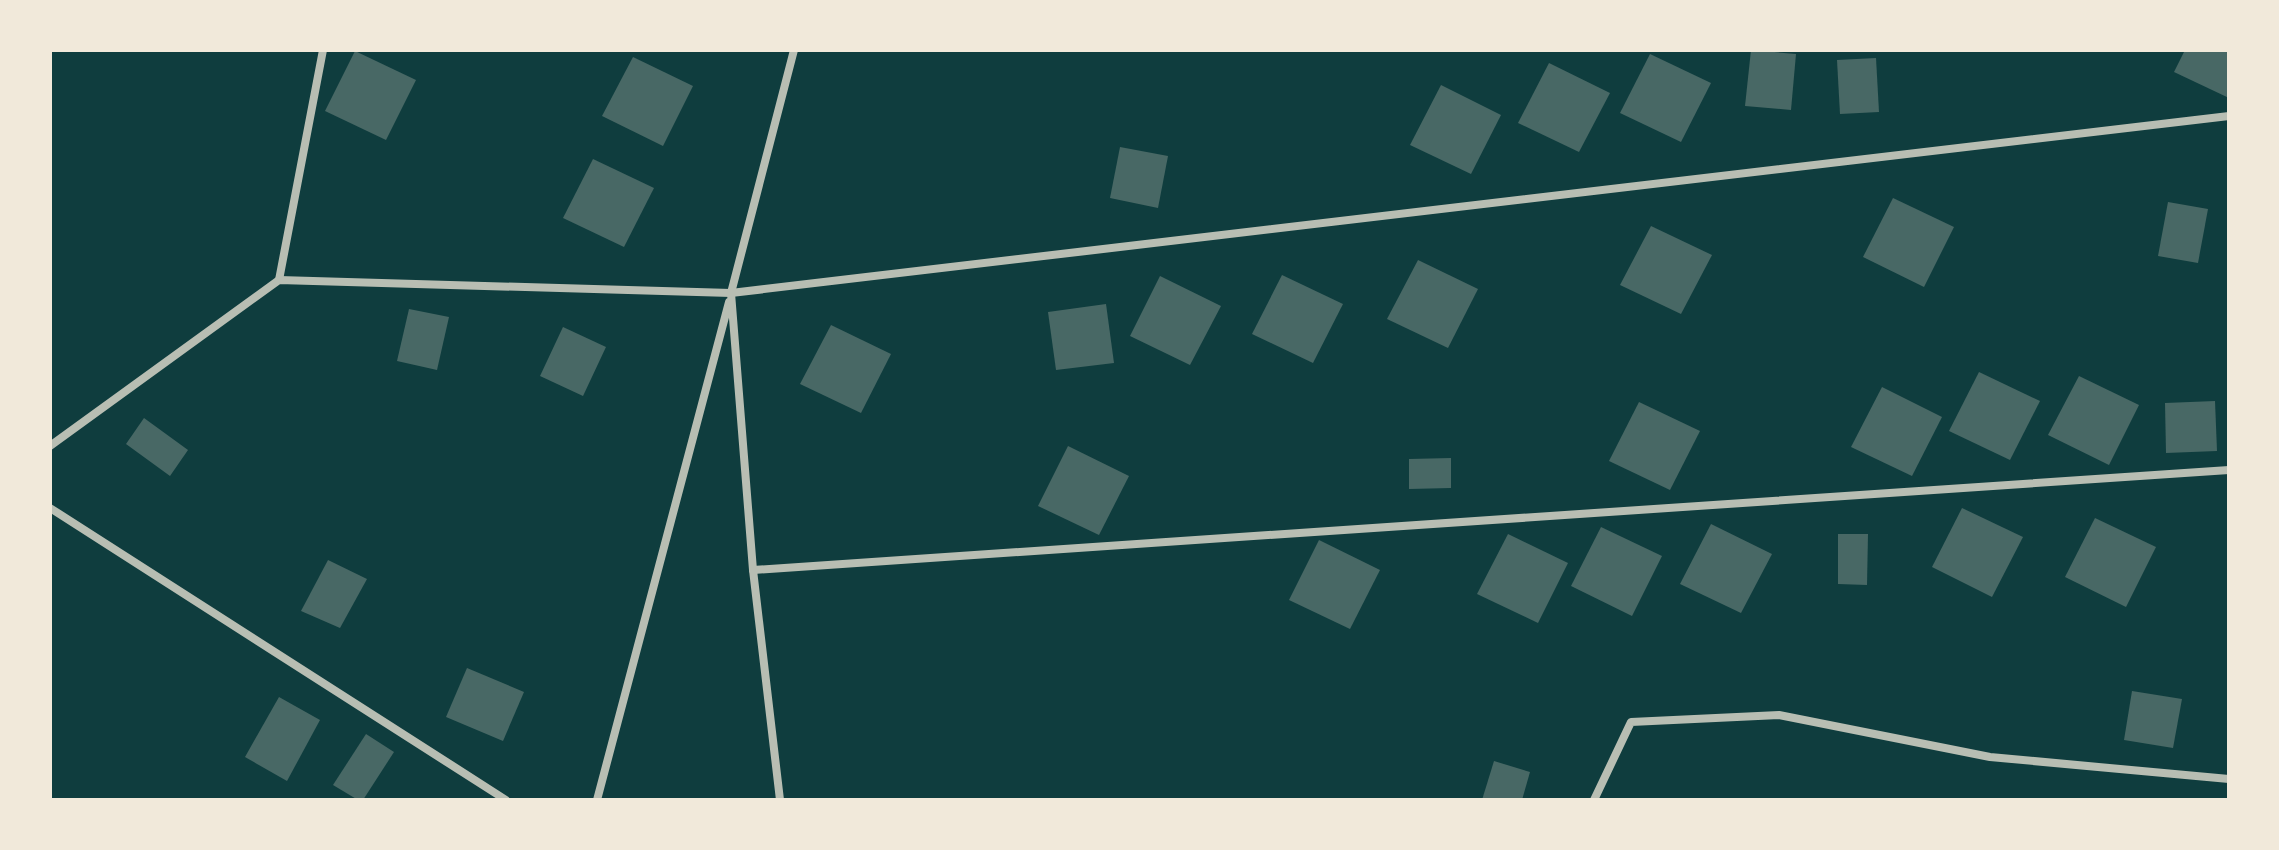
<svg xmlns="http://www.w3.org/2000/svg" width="2279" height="850" viewBox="0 0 2279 850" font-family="'Noto Sans',sans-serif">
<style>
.building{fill:#486865}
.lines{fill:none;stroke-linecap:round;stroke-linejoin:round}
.minor{stroke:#b8beb3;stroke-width:8}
</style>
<rect width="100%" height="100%" fill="#0f3d3e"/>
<!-- building -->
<g class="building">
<polygon points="1751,50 1796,54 1791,110 1745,106"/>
<polygon points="2185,50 2229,50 2229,98 2174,72"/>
<polygon points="355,51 416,80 386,140 325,111"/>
<polygon points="1650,54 1711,83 1681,142 1620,113"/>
<polygon points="633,57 693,86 663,146 602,116"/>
<polygon points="1876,58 1879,112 1840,114 1837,60"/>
<polygon points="1549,63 1610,93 1579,152 1518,123"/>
<polygon points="1441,85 1501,115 1471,174 1410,145"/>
<polygon points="1120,147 1168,156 1158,208 1110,198"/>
<polygon points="593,159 654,188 624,247 563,218"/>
<polygon points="1893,198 1954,227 1924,287 1863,257"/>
<polygon points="2168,202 2208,209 2198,263 2158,256"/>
<polygon points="1651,226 1712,255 1681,314 1620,285"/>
<polygon points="1418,260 1478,289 1448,348 1387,319"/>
<polygon points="1282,275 1343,304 1313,363 1252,334"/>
<polygon points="1160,276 1221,306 1190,365 1130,336"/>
<polygon points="1106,304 1114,363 1056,370 1048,312"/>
<polygon points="409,309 449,317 437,370 397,361"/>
<polygon points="831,325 891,354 861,413 800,384"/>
<polygon points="563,327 606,347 583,396 540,376"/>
<polygon points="1979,372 2040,401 2010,460 1949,431"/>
<polygon points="2079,376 2139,405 2109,465 2048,435"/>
<polygon points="1882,387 1942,417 1912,476 1851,447"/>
<polygon points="2215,401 2217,451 2166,453 2165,403"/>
<polygon points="1639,402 1700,431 1670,490 1609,461"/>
<polygon points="144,418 188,450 170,476 126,444"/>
<polygon points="1068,446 1129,476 1099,535 1038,506"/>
<polygon points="1451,458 1451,488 1409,489 1409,459"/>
<polygon points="1962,508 2023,537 1992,597 1932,567"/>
<polygon points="2095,518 2156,547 2126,607 2065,577"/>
<polygon points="1711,524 1772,554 1741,613 1680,584"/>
<polygon points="1601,527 1662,556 1632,616 1571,586"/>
<polygon points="1508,534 1568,563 1538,623 1477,594"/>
<polygon points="1838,534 1868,534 1867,585 1838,584"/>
<polygon points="1319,540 1380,570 1350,629 1289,600"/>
<polygon points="328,560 367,579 340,628 301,611"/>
<polygon points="467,668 524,692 503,741 446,717"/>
<polygon points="2132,691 2182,699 2173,748 2124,740"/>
<polygon points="279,697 320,720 287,781 245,757"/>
<polygon points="366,734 394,752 363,800 358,800 333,785"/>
<polygon points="1494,761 1530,772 1522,800 1482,800"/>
</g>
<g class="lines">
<!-- minor -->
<g class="minor">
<polyline points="279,280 323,50"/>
<polyline points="50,446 279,280 731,293 2229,116"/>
<polyline points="50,508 506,800"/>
<polyline points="753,570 2229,470"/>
<polyline points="597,800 729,302"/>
<polyline points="780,800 753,570 731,293 794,50"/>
<polyline points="1594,800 1631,722 1779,715 1990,757 2229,779"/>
</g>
</g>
<!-- border -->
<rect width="2279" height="850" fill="none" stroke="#f1e9da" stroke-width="104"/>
</svg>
